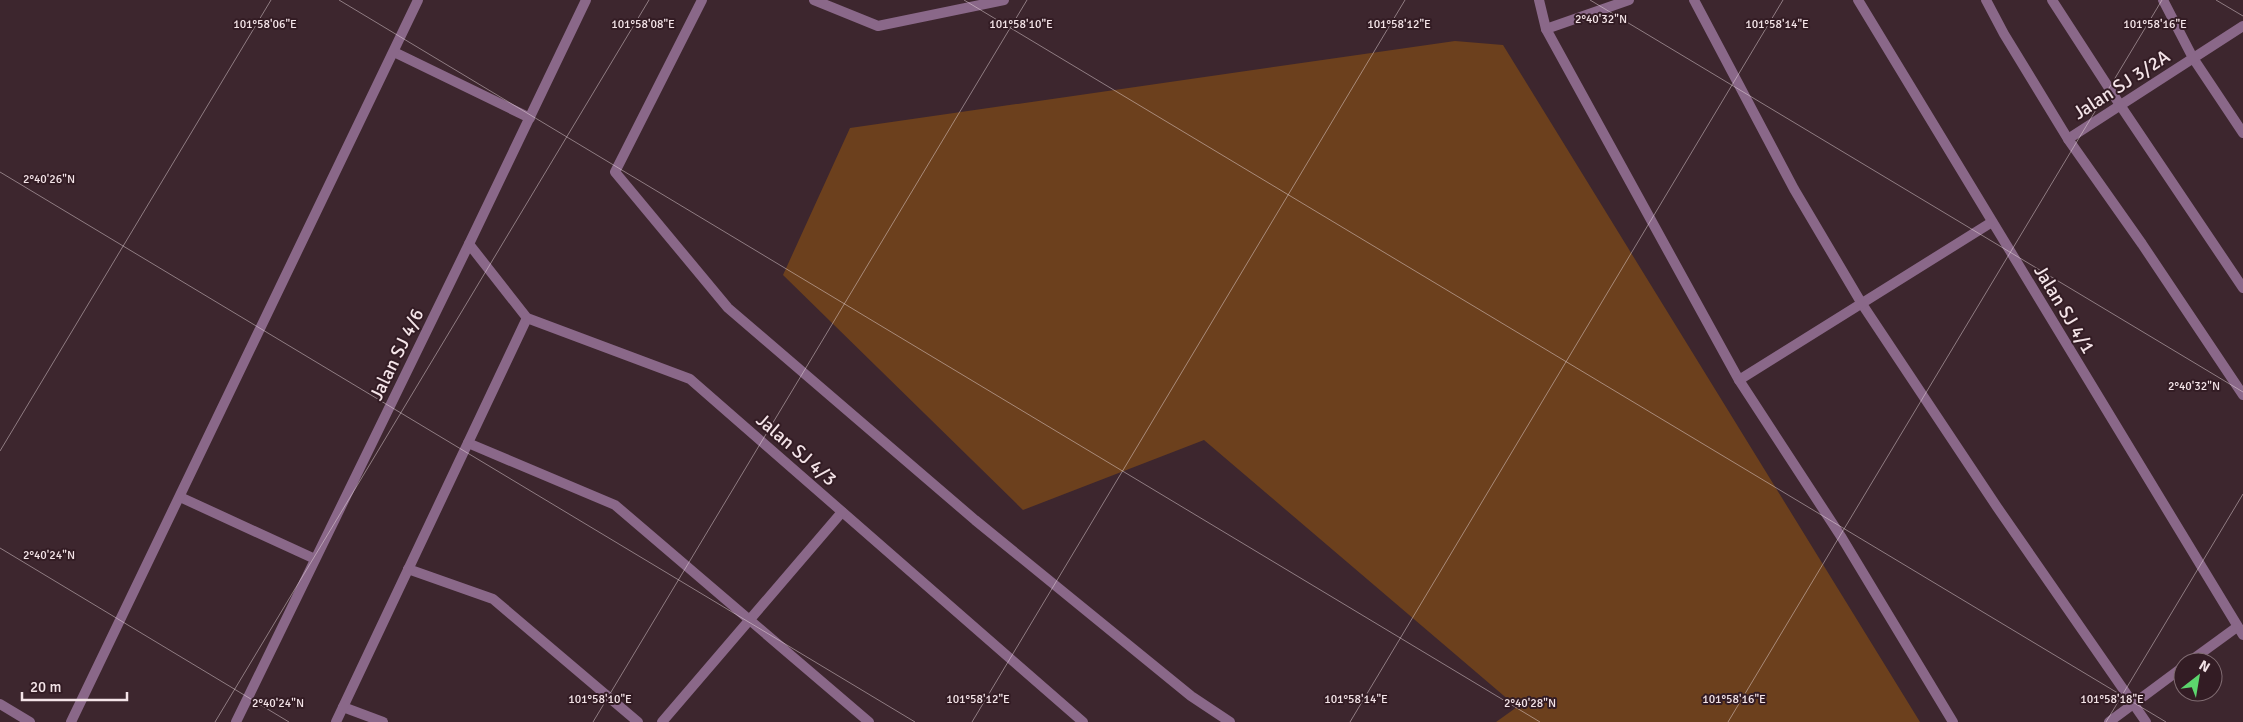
<svg xmlns="http://www.w3.org/2000/svg" width="2243" height="722" viewBox="0 0 2243 722" font-family="Signika,sans-serif">
<style>
.green{fill:#6c401d}
.lines{fill:none;stroke-linecap:round;stroke-linejoin:round}
.service{stroke:#8a6889;stroke-width:10}
.minor{stroke:#8a6889;stroke-width:10}
.tertiary{stroke:#8a6889;stroke-width:10}
.ticks{fill:none;stroke:#f4e4e8;stroke-width:1;stroke-opacity:0.45}
.labels{text-anchor:middle;stroke-width:4;stroke-linejoin:round;paint-order:stroke}
.street-label{font-size:19px;fill:#f4e4e8;stroke:#331c24}
.ticks-label{font-size:12px;text-anchor:middle;fill:#f4e4e8;stroke:#331c24;stroke-width:4;stroke-linejoin:round;paint-order:stroke}
</style>
<rect width="100%" height="100%" fill="#3d262e"/>
<!-- green -->
<polygon class="green" points="1455,41 1503,45 1920,722 1496,722 1517,707 1204,440 1023,510 783,275 850,128"/>
<g class="lines">
<!-- service -->
<g class="service">
<polyline points="702,0 615,172 728,308 975,520 1191,696 1230,722"/>
<polyline points="814,0 878,26 1004,0"/>
<polyline points="1694,0 1794,189 1862,304 1997,507 2146,722"/>
<polyline points="394,52 530,118"/>
<polyline points="468,443 615,505 869,722"/>
<polyline points="180,497 315,559"/>
<polyline points="0,704 30,722"/>
<polyline points="343,707 383,722"/>
<polyline points="71,722 418,0"/>
</g>
<!-- minor -->
<g class="minor">
<polyline points="1539,0 1546,29 1739,380 1842,538 1953,722"/>
<polyline points="1858,0 2243,635"/>
<polyline points="2163,0 2193,58 2243,133"/>
<polyline points="1546,29 1629,0"/>
<polyline points="2068,139 2243,26"/>
<polyline points="469,244 527,318 690,379 1083,722"/>
<polyline points="1739,380 1992,222"/>
<polyline points="408,569 493,599 638,722"/>
<polyline points="2189,662 2237,627"/>
<polyline points="236,722 469,244 586,0"/>
<polyline points="336,722 527,318"/>
<polyline points="662,722 842,512"/>
<polyline points="2109,722 2183,667"/>
</g>
<!-- tertiary -->
<g class="tertiary">
<polyline points="1986,0 2004,34 2068,139 2142,244 2243,395"/>
<polyline points="2052,0 2120,105 2243,288"/>
</g>
</g>
<!-- ticks -->
<path class="ticks" d="M339,0L1540,722M964,0L2166,722M1590,0L2243,392M2216,0L2243,16M0,172L915,722M0,451L271,0M0,548L289,722M215,722L649,0M593,722L1027,0M972,722L1405,0M1350,722L1783,0M1728,722L2162,0M2106,722L2243,494"/>
<g class="labels">
<!-- street labels -->
<g class="street-label">
<text transform="translate(2121 84) rotate(-33)" y="7">Jalan SJ 3/2A</text>
<text transform="translate(2065 309) rotate(59)" y="7">Jalan SJ 4/1</text>
<text transform="translate(396 354) rotate(-64)" y="7">Jalan SJ 4/6</text>
<text transform="translate(797 449) rotate(41)" y="7">Jalan SJ 4/3</text>
</g>
</g>
<g class="ticks-label">
<text x="1601" y="23">2°40'32"N</text>
<text x="1021" y="28">101°58'10"E</text>
<text x="1399" y="28">101°58'12"E</text>
<text x="265" y="28">101°58'06"E</text>
<text x="643" y="28">101°58'08"E</text>
<text x="1777" y="28">101°58'14"E</text>
<text x="2155" y="28">101°58'16"E</text>
<text x="49" y="183">2°40'26"N</text>
<text x="2194" y="390">2°40'32"N</text>
<text x="49" y="559">2°40'24"N</text>
<text x="600" y="703">101°58'10"E</text>
<text x="978" y="703">101°58'12"E</text>
<text x="1356" y="703">101°58'14"E</text>
<text x="1734" y="703">101°58'16"E</text>
<text x="2112" y="703">101°58'18"E</text>
<text x="278" y="707">2°40'24"N</text>
<text x="1530" y="707">2°40'28"N</text>
</g>
<!-- north arrow -->
<g transform="translate(2198 677) rotate(31)"><circle r="24" fill="#331c24" stroke="#806c72"/>
<path d="M0-4L9 19L0 12L-9 19Z" fill="#5cd56d"/>
<text y="-8" font-size="14" font-weight="bold" text-anchor="middle" fill="#f4e4e8">N</text>
</g>
<!-- scale -->
<path d="M22 692v8h105v-8" fill="none" stroke="#f4e4e8" stroke-width="2.5"/>
<text x="30" y="692" font-size="15" fill="#f4e4e8" stroke="#331c24" stroke-width="4" paint-order="stroke">20 m</text>
</svg>
